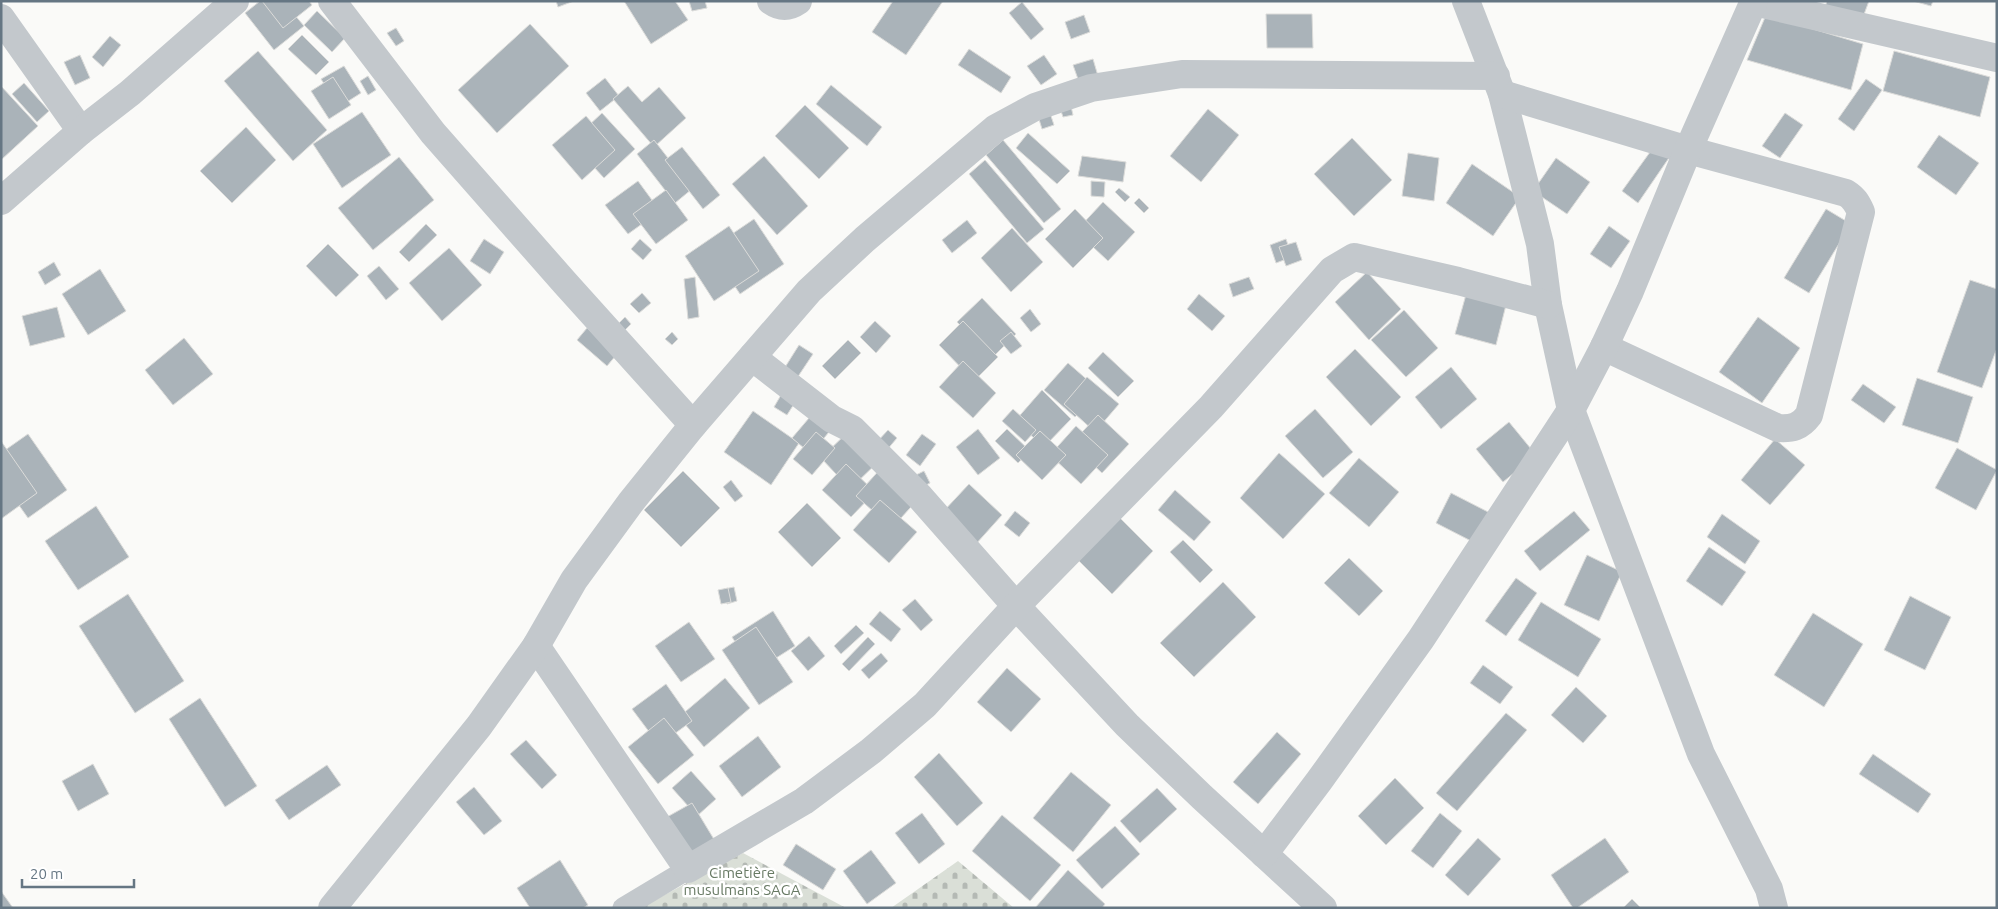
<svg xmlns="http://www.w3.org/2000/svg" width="1998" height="909" viewBox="0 0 1998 909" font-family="Ubuntu,sans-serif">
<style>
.cemetery{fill:url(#cemetery-stones)}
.building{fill:#aab3b9;stroke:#dcdcda}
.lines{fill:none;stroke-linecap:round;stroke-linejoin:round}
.service{stroke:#c3c8cc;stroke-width:21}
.minor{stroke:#c3c8cc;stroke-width:28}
.labels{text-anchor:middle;stroke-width:5;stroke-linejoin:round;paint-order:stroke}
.park-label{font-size:15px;fill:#687a64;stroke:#fff}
</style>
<defs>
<pattern id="cemetery-stones" width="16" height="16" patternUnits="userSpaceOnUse" patternTransform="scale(1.25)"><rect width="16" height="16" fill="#dadfd7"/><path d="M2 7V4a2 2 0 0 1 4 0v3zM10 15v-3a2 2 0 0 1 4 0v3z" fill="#b4b9b4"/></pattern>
</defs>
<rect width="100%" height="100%" fill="#fafaf8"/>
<!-- cemetery -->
<g class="cemetery">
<polygon points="743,853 846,908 640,908"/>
<polygon points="958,861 1014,908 891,908"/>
</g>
<!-- building -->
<g class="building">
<polygon points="260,1 283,1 304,26 274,50 245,13"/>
<polygon points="262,1 309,1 312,5 283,28"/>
<polygon points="556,1 574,1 558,7"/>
<polygon points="624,1 675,1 688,20 651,44"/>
<polygon points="689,1 705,1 707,8 692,11"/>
<polygon points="893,1 943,1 906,55 872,32"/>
<polygon points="1827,1 1869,1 1860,25 1822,16"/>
<polygon points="1913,1 1933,1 1931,6"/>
<polygon points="1022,2 1044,29 1031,40 1009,13"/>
<polygon points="317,11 345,38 332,52 304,25"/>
<polygon points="1266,14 1312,14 1313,48 1267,48"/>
<polygon points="1084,15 1090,32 1071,39 1065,22"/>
<polygon points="1766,15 1863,44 1851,90 1747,60"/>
<polygon points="530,24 569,66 497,133 458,90"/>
<polygon points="396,28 404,41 396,46 387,33"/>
<polygon points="302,35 329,62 316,75 288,49"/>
<polygon points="110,36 121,45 103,67 92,57"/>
<polygon points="969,49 1011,77 1001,93 958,65"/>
<polygon points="258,51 327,130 293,161 224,81"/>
<polygon points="1894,51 1990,77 1980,117 1883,91"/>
<polygon points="80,55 90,78 75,85 64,62"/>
<polygon points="1044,55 1057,74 1041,85 1027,66"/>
<polygon points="1093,59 1098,76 1079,82 1073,65"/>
<polygon points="344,66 361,93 339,107 321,79"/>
<polygon points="368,76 376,90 368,95 360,81"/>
<polygon points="333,77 351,105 329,119 311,91"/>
<polygon points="605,78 619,96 600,111 586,93"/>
<polygon points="1866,79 1882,90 1854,131 1838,119"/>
<polygon points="24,83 49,111 37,122 12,94"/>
<polygon points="831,85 882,127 867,146 816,104"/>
<polygon points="1,86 38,126 1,160"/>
<polygon points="628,86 642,102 659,87 686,118 654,147 613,99"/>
<polygon points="1070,102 1073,115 1063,117 1059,105"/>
<polygon points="805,105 849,148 819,179 775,136"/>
<polygon points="1208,109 1239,135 1201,182 1170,156"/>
<polygon points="362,112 391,155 342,188 313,144"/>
<polygon points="602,113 635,149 604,178 571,142"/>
<polygon points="1050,113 1054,125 1042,129 1038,116"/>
<polygon points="1785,113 1803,125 1780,158 1762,146"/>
<polygon points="586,116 615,150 582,180 552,145"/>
<polygon points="246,127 276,160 232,203 200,171"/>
<polygon points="1028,133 1070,171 1057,184 1016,148"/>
<polygon points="1939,135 1979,163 1956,195 1917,167"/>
<polygon points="1352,138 1392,180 1354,216 1314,174"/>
<polygon points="654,140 692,189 675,203 637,154"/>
<polygon points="1003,140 1061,209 1044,223 986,155"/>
<polygon points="1658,141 1673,152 1638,203 1622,191"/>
<polygon points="682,147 720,195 703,209 665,160"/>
<polygon points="1408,153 1439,158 1434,201 1402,196"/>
<polygon points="764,156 808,206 777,235 732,184"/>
<polygon points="1082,156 1126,162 1123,182 1078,176"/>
<polygon points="399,157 434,200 373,250 338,208"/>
<polygon points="1556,158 1590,182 1567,214 1533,191"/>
<polygon points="985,160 1044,229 1027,243 969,174"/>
<polygon points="1472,164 1520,197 1493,236 1446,203"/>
<polygon points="638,181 660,211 628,234 605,205"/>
<polygon points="1091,181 1105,182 1104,197 1091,196"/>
<polygon points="1119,188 1130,197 1125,202 1115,192"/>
<polygon points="666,190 688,220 656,244 633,214"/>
<polygon points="1139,198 1149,208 1144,213 1134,203"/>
<polygon points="1103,202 1135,232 1108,261 1076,231"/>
<polygon points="1075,209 1103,238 1073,268 1045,239"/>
<polygon points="1826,209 1851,224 1809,293 1784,278"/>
<polygon points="754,219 784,264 740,294 710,249"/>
<polygon points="967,220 977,233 952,253 942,240"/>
<polygon points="426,224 437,235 409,262 399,252"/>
<polygon points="729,226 759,271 714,301 685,256"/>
<polygon points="1609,226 1630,241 1611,268 1590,254"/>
<polygon points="1012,228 1043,262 1011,292 981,258"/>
<polygon points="484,239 504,252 490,274 470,261"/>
<polygon points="640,239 652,250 643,260 631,249"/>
<polygon points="1286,239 1292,257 1276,263 1270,245"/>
<polygon points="1296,242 1302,260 1286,266 1279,247"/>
<polygon points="328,244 359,275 336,297 306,266"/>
<polygon points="449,248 482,285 442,321 409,283"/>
<polygon points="54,262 61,275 45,285 38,272"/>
<polygon points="379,266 399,289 386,300 367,276"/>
<polygon points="100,269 126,311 88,335 62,294"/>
<polygon points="1367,272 1401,309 1369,340 1335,302"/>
<polygon points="695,277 699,317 688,319 684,279"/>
<polygon points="1249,277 1254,289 1233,297 1229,284"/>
<polygon points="1970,280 1997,289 1997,348 1982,388 1937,372"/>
<polygon points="1467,291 1507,301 1496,345 1455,334"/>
<polygon points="642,293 651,303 639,313 630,304"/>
<polygon points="1199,294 1225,316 1212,331 1187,309"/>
<polygon points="982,298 1016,334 992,358 957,322"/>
<polygon points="57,307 65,337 30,346 22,316"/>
<polygon points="1030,309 1041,324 1031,332 1020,318"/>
<polygon points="1404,310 1438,348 1406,377 1371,340"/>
<polygon points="625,317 631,324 624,331 618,324"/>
<polygon points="1758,317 1800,348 1762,403 1719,372"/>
<polygon points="875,321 891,336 876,353 860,337"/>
<polygon points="963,321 998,357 974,381 939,345"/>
<polygon points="587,328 617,354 607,366 577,340"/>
<polygon points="672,332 678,339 672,345 665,339"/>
<polygon points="1011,332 1022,346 1011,354 1000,341"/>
<polygon points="184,338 213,374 173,405 145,370"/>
<polygon points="848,340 861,353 835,379 822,366"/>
<polygon points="799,345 813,354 795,381 782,372"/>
<polygon points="1355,349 1401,397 1371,426 1326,377"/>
<polygon points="1103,352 1134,381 1118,397 1088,368"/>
<polygon points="963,361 996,393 973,418 939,387"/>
<polygon points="1068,363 1099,390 1075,417 1044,390"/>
<polygon points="1451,367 1477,399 1441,429 1415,397"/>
<polygon points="1087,377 1119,404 1095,432 1064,404"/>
<polygon points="1917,378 1973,397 1958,443 1902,425"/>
<polygon points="1863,384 1896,407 1884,423 1851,400"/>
<polygon points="1042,390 1071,419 1044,447 1015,421"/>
<polygon points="781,395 794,404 787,415 774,407"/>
<polygon points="1013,409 1036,430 1025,442 1002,421"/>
<polygon points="1315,409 1353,452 1323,478 1285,436"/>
<polygon points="753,411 799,443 771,485 724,452"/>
<polygon points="815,411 833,427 811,454 792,438"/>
<polygon points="1098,415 1129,444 1102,473 1071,444"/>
<polygon points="1509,422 1536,455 1503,482 1476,449"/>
<polygon points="1076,426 1108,455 1081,484 1050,455"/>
<polygon points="851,429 880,460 850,489 821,458"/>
<polygon points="978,429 1000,458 978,475 956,447"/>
<polygon points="1007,429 1030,451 1018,463 995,441"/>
<polygon points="888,430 897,438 886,451 876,443"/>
<polygon points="1040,431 1066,455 1042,480 1016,455"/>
<polygon points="816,432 835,448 812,475 793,459"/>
<polygon points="28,434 67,490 28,518 1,480 1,453"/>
<polygon points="922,434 936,444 920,466 906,455"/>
<polygon points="1775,439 1805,465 1770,505 1741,480"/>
<polygon points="1,441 37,493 1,519"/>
<polygon points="1957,448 1997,470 1976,510 1935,488"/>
<polygon points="1279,453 1325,494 1283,539 1240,498"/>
<polygon points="1359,458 1399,492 1369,527 1329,493"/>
<polygon points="846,464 875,492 851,517 822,490"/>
<polygon points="883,466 919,498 892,528 856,496"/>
<polygon points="683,471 720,508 681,547 644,510"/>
<polygon points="924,471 930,483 920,488 914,476"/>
<polygon points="731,480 743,496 735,502 723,487"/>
<polygon points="969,484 1002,515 975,545 941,514"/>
<polygon points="1175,490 1211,522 1194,541 1158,510"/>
<polygon points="1451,493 1492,514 1477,544 1436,523"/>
<polygon points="880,500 917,532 889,563 853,530"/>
<polygon points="807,503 841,538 812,567 778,532"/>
<polygon points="96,506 129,557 78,590 45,541"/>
<polygon points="1015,511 1030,523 1019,537 1004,525"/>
<polygon points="1574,511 1590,530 1540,571 1524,551"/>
<polygon points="1722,514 1760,541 1745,564 1707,537"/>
<polygon points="1119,517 1153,551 1112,594 1078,560"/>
<polygon points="1183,540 1213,570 1200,583 1170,552"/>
<polygon points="1709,547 1746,572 1722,606 1686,581"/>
<polygon points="1587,555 1622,572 1599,621 1564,605"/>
<polygon points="1349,558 1383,591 1359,616 1324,583"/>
<polygon points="1516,578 1537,593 1506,636 1485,621"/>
<polygon points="1223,582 1256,617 1194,677 1160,643"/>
<polygon points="734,587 737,601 727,604 724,589"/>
<polygon points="728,588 731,602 721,604 718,590"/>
<polygon points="128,594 184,681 135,713 79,626"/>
<polygon points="1910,596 1951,617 1925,670 1884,650"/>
<polygon points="915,599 933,620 921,631 902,610"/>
<polygon points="1541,602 1601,639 1578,677 1518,640"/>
<polygon points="773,611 795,646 754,672 732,637"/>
<polygon points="880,611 901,629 891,642 869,624"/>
<polygon points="1813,613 1863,644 1824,707 1774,675"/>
<polygon points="689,622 715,659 681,682 655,646"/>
<polygon points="856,625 864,633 841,654 834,646"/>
<polygon points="756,627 793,682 759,705 722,650"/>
<polygon points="809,636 825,656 808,671 791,651"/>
<polygon points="868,637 875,644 849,671 842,664"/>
<polygon points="881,653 888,661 869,679 861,670"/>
<polygon points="1483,665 1513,687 1500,704 1470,683"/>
<polygon points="1007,668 1041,699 1011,732 977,702"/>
<polygon points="725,678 750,708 704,747 679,717"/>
<polygon points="666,684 692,721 659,745 632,709"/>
<polygon points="1576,687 1607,716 1583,743 1551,715"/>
<polygon points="200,698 257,786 225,807 169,719"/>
<polygon points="1506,713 1527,730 1457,811 1436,793"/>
<polygon points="664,718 694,755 658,784 628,747"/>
<polygon points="1277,732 1301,754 1258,804 1233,782"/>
<polygon points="758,736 781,767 742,797 719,766"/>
<polygon points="526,740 557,775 542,789 510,754"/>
<polygon points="939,753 983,803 957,826 914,777"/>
<polygon points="1873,754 1931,794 1918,813 1859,774"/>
<polygon points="93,764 109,794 78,811 62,781"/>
<polygon points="327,765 341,785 289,820 275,800"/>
<polygon points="691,771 716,799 697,816 672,788"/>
<polygon points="1071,772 1111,805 1073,852 1033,818"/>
<polygon points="1395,778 1424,808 1386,845 1358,816"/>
<polygon points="474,787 502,821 484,835 456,802"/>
<polygon points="1157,788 1177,809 1140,843 1120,821"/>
<polygon points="692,803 715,841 690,856 667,817"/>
<polygon points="922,813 945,844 919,864 895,833"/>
<polygon points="1440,813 1462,831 1433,868 1411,851"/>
<polygon points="1002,815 1061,865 1030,901 972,851"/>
<polygon points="1115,826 1140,854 1102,889 1076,860"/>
<polygon points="1478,838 1501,859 1468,896 1445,875"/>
<polygon points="1605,838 1629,872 1577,908 1573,908 1551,875"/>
<polygon points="796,844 836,869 823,890 783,865"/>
<polygon points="871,850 896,883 867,904 843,871"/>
<polygon points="560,860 588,905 583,908 530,908 517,888"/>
<polygon points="1068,870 1105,904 1102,908 1035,908"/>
<polygon points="1,891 13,908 1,908"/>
<polygon points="1632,899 1641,908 1623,908"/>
</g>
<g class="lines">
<!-- service -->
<polyline class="service" points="623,908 688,869"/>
<!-- minor -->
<g class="minor">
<polyline points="332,1 433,133 565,283 693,425"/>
<path d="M771,1C781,8 788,8 798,1"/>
<polyline points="1466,1 1502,94 1540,244 1548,305 1571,410 1701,754 1769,889 1774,908"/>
<polyline points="1754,2 1997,58"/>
<polyline points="1,18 81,131"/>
<path d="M1502,94L1688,150L1846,193C1854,198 1857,203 1861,212L1809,415C1800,427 1792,429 1778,428L1604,347"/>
<polyline points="1,201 81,131 130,93 235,1"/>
<polyline points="752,357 832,419 852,429 920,497 1016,606 1127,725 1202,797 1323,908"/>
<polyline points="536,646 688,869 804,801 871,751 925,705 1016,606 1211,407 1332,270 1354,257 1458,281 1548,305"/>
<polyline points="1264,854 1319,781 1421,639 1571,410 1604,347 1630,291 1688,150 1754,1"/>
<polyline points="332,908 479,726 536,646 574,580 631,502 693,425 809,291 865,239 996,128 1035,107 1091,88 1182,74 1496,76"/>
</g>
</g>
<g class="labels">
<!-- park labels -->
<g class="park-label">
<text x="742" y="878">Cimetière<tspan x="742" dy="17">musulmans SAGA</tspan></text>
</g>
</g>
<!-- border -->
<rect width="1998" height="909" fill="none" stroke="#657683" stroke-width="5"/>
<!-- scale -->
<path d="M22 879v8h112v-8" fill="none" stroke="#657683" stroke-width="2.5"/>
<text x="30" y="879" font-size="15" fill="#657683" stroke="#ffffff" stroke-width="4" paint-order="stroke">20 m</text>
</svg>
